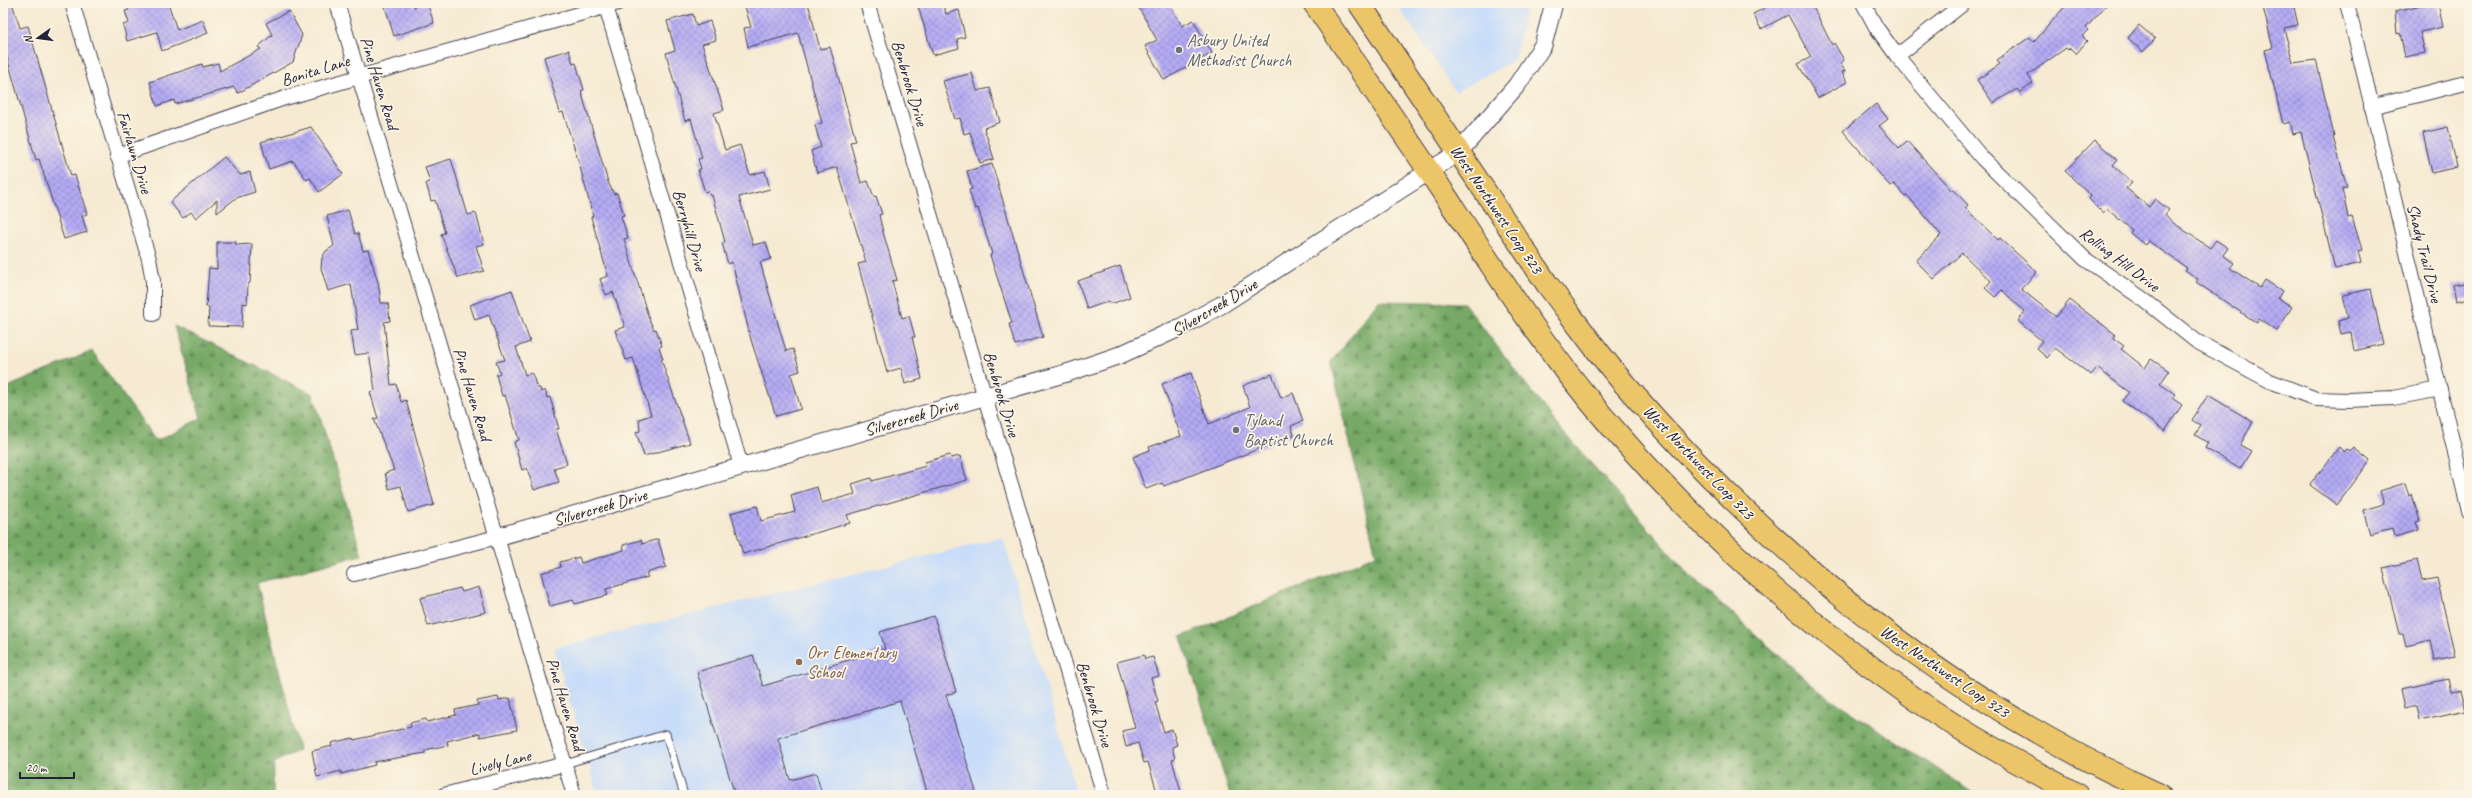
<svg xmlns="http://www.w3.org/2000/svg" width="2472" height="798" viewBox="0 0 2472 798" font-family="Caveat,sans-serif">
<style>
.built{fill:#c8ddf9}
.forest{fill:url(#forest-firs);stroke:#4c6650}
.building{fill:url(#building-cross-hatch)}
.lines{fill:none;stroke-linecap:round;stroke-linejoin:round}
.service-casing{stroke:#424052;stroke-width:9}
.minor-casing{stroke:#424052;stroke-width:16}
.tertiary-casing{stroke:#424052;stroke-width:19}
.trunk-casing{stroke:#424052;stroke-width:24}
.service{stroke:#fff;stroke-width:7}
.minor{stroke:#fff;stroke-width:14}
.tertiary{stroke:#fff;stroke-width:17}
.trunk{stroke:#edc569;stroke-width:22}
.worship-dot{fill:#6b7280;stroke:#fcf5e5;stroke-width:1.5}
.education-dot{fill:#8d6e63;stroke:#fcf5e5;stroke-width:1.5}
.labels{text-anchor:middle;stroke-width:3.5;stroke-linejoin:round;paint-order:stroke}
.worship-label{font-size:17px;fill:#5b616d;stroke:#fcf5e5;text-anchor:start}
.street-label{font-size:17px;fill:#22223b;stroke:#fcf5e5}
.education-label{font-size:17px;fill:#785e54;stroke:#fcf5e5;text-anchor:start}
</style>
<defs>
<pattern id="forest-firs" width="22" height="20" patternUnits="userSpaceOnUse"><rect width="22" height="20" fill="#76a965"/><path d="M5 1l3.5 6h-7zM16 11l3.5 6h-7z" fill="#608954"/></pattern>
<pattern id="building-cross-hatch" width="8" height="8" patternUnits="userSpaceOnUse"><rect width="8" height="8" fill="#b5abf5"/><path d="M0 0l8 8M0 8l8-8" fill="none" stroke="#938bc8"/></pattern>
</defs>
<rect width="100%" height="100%" fill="#fcf5e5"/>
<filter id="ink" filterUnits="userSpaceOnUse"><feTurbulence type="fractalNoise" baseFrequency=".025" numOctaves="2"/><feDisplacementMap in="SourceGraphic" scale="8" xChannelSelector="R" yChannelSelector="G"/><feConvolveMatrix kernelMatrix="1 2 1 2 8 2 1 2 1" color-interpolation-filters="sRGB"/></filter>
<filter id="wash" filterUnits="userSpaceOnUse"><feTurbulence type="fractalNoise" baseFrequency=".012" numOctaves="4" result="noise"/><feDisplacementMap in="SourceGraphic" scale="16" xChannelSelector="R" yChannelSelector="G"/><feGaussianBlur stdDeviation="0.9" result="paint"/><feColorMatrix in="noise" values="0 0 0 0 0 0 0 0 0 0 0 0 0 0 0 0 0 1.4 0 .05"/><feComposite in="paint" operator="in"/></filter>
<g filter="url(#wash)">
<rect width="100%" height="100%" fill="#f6ead2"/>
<!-- built -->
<g class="built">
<polygon points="1396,3 1527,3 1514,60 1456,92"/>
<polygon points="1003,537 1077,795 598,795 554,648"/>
</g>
<!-- forest -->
<g class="forest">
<polygon points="1378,301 1464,303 1555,422 1690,576 1818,690 1977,795 1230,795 1181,637 1376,555 1331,362"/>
<polygon points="174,326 313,394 362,555 257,583 299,750 274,763 273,795 3,795 3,389 92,351 156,441 201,418"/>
</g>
<g id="blocks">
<!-- building -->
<g class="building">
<polygon points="3,3 12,3 20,28 28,26 71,176 75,175 87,214 82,216 87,232 64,239 39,159 36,160 3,43"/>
<polygon points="127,3 168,3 177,30 203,20 208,33 162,51 157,32 127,41 123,25 129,23 125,11 129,10"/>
<polygon points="384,3 413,3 414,7 427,3 434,23 394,36"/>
<polygon points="744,3 808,3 820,49 830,47 856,141 850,142 861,183 868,181 874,197 876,196 882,214 879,215 883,232 897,280 892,281 902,318 909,316 915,337 912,337 922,379 905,384 901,368 887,372 858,264 866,262 837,167 817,173 811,151 821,147 815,125 822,123 798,33 748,47 744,28 751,27"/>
<polygon points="917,3 943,3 946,14 959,10 965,37 957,39 959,48 933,55"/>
<polygon points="1136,3 1169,3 1182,26 1193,20 1212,53 1164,80 1145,46 1157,40"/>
<polygon points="1774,3 1811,3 1832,45 1834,43 1844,60 1840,63 1845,71 1842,72 1847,82 1818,98 1798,64 1811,57 1788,15 1761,29 1753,14"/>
<polygon points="2068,3 2108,3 2086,28 2088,30 2082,36 2087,41 2076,54 2070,48 2068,50 2066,48 2028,75 2033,83 2020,93 2017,89 1993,103 1977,80 2000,64 1997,60 2030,37 2034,42"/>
<polygon points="2262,3 2293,3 2298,25 2284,28 2293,63 2316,60 2334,136 2333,137 2347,187 2342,188 2348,218 2352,217 2362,250 2358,251 2361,263 2335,269 2301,132 2293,134 2290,122 2283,124 2265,50 2273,48"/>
<polygon points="2430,3 2438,3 2443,27 2420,32 2425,53 2405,57 2400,33 2397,34 2395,11"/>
<polygon points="289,11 302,35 293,62 238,93 234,87 175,104 174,100 157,106 150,82 202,64 203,67 218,63 220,71 261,49 258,47 272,35 266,23"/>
<polygon points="693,14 696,26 710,21 716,40 702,44 724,110 714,113 725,150 740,145 750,175 765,171 770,189 739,197 753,245 766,242 771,259 760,262 786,351 793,349 800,371 791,374 801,409 776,416 751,340 732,262 728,264 722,243 725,242 712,195 710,196 708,191 705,192 698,170 701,169 698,159 702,158 691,119 685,121 666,53 675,50 667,21"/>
<polygon points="2139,25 2155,39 2143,52 2128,38"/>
<polygon points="569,50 573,64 576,63 584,90 581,91 608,182 614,194 617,193 624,215 621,216 628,238 624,239 649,319 654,330 656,329 662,346 659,347 663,359 661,359 690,443 644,456 636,432 640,431 639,419 651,415 633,358 626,360 615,330 625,327 613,292 606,295 600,279 608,276 591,217 593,216 579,163 563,112 560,113 544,57"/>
<polygon points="972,73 977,91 990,88 1000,122 984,128 994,159 980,163 970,132 964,134 960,118 955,119 943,81"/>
<polygon points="1876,104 1888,119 1879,126 1899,148 1907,141 1952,191 1953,189 1968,205 1965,208 1998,240 2000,238 2037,272 2021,289 2056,317 2070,300 2115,334 2113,338 2124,346 2121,349 2145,368 2151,359 2169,371 2160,384 2175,394 2172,398 2182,405 2165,431 2122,401 2129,392 2097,368 2091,375 2055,348 2047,358 2036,348 2042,341 2018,321 2025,312 2002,290 1995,297 1985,288 1991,281 1962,253 1934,279 1916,261 1941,235 1907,195 1905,196 1894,184 1890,186 1843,131"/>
<polygon points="311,127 343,174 319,192 310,178 307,180 293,161 269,169 261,142"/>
<polygon points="2448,127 2457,167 2432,173 2423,133"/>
<polygon points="2095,140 2117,160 2113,165 2132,183 2126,188 2149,207 2155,199 2169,210 2165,214 2172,222 2210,248 2216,240 2228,248 2223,255 2234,263 2230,268 2260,288 2265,280 2282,291 2278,298 2292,307 2277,331 2259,319 2257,323 2196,282 2198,279 2185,270 2187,268 2148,241 2145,245 2130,233 2132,230 2107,209 2103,213 2089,199 2091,196 2065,171"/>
<polygon points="224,157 240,175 250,172 255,192 236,198 217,213 217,200 196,218 191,212 183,218 170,202"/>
<polygon points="451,159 468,215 476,213 484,244 476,246 484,271 458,278 441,234 445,233 435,200 431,201 426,183 430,182 425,167"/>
<polygon points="992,164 1043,337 1015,345 1009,324 1012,323 990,255 992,254 978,208 975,209 969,190 972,189 967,171"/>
<polygon points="348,210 355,234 358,233 363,251 368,250 378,282 381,303 388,303 390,321 384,322 391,385 396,384 401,402 406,400 434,505 408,512 401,486 389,489 385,473 394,470 374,419 378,418 370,392 375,390 369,353 355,355 351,331 358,330 351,284 328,291 321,268 322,258 326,251 334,246 327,216"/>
<polygon points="217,242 236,242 236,245 252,244 250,283 248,284 247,304 243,303 242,327 208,326 209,307 206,307 209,268 217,269"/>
<polygon points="1120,266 1130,297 1114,303 1110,303 1109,301 1087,309 1078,281"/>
<polygon points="2469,282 2469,299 2456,302 2453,285"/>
<polygon points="2371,289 2383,344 2354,351 2351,332 2341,334 2338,321 2348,318 2343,295"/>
<polygon points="512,290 530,342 516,347 525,375 532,373 537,388 540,388 541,392 545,390 547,398 550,397 559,429 556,429 567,464 554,468 559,482 534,490 527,468 522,470 514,442 519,440 505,395 502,396 496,375 500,373 496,362 505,360 489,315 475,320 470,305"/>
<polygon points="1191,373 1209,424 1250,407 1243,386 1272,374 1281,398 1293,393 1303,421 1291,426 1294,435 1164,486 1162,483 1146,489 1133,457 1150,450 1149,447 1181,436 1162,384"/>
<polygon points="2208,395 2253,422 2240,445 2251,451 2240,469 2205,448 2208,443 2195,435 2201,426 2192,420"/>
<polygon points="2339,447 2344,452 2347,449 2350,452 2354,448 2370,461 2337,505 2310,485"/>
<polygon points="950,455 951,458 960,456 967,480 847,515 850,523 743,554 731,513 757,506 761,521 795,512 791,495 817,487 821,503 855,494 852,484 871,478 872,481 926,466 925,462"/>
<polygon points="2405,483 2409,496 2412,494 2420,521 2416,522 2419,530 2394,537 2392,528 2370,534 2363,510 2384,504 2380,491"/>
<polygon points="658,539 666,567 646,573 648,577 606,589 608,595 575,604 573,600 550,606 541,573 561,567 560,562 579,557 581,563 624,550 623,545 641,540 642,544"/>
<polygon points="2417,560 2422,581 2437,578 2455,657 2435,661 2431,640 2406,646 2403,633 2399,634 2383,568"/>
<polygon points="479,587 486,612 428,626 420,598 460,588 462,592"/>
<polygon points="934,616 956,692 946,695 977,795 928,795 900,701 778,738 790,780 816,773 822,795 735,795 697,672 753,655 763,686 885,649 880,632"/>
<polygon points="1144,655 1145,659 1153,657 1159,676 1151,678 1158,701 1155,702 1164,732 1172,729 1177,745 1172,747 1175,759 1172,760 1182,795 1158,795 1148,762 1144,763 1138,743 1126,747 1122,731 1135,728 1117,662"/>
<polygon points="2448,679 2451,693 2461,691 2466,710 2419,720 2416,706 2404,709 2400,689"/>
<polygon points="498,697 499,700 510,698 517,730 480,737 480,733 447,741 448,745 425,750 425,753 374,762 375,765 341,774 341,771 317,777 312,751 332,746 331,743 353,738 354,740 411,727 410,723 426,719 427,722 456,715 455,710 478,705 477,701"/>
</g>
</g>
</g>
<g filter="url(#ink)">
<use href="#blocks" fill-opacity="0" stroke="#424052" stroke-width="1"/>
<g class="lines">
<!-- service casing -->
<g class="service-casing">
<polyline id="service" points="565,764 666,734 684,795"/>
</g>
<!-- minor casing -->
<g class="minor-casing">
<g id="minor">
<polyline points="72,3 149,259 153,281 153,314"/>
<polyline points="337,3 574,795"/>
<polyline points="605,3 741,466"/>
<polyline points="867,3 1104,795"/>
<polyline points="1863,3 1876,27 1897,56 1982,158 2085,259 2143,299 2196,341 2270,381 2316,399 2349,400 2393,398 2440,389"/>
<polyline points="2347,3 2469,511"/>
<polyline points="1897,56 1964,3"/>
<polyline points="2371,107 2469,82"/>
<polyline points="117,156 285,98 618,3"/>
<polyline points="354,574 497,537"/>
<polyline points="444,795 565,764"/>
</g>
</g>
<!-- tertiary casing -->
<g class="tertiary-casing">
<polyline id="tertiary" points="497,537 1070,372 1120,355 1181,327 1221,305 1459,152 1517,85 1543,45 1554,3"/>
</g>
<!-- trunk casing -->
<g class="trunk-casing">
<g id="trunk">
<path d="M1314,3C1359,68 1403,132 1447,198C1500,279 1553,361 1618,434C1705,534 1805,622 1914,698C1966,735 2022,765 2078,795"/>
<path d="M1359,3L1547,284C1573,318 1598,354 1627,387C1775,557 1953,702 2160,795"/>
</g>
</g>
<!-- service -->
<use href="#service" class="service"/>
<!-- minor -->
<use href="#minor" class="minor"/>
<!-- tertiary -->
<use href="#tertiary" class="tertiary"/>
<!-- trunk -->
<use href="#trunk" class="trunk"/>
</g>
</g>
<!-- markers -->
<g class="worship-dot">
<circle cx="1179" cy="50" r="4"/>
<circle cx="1236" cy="430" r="4"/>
</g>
<circle class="education-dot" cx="799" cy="662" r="4"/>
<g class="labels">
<!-- worship labels -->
<g class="worship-label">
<text x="1187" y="46">Asbury United<tspan x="1187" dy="20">Methodist Church</tspan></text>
<text x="1244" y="426">Tyland<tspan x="1244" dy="20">Baptist Church</tspan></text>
</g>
<!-- street labels -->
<g class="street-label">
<text transform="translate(315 70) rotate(-17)" y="6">Bonita Lane</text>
<text transform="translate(380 83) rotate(73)" y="6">Pine Haven Road</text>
<text transform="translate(910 83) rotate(73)" y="6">Benbrook Drive</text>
<text transform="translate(135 152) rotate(73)" y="6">Fairlawn Drive</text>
<text transform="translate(1497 209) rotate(56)" y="6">West Northwest Loop 323</text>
<text transform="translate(690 230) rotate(74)" y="6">Berryhill Drive</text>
<text transform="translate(2425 253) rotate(76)" y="6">Shady Trail Drive</text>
<text transform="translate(2120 259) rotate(37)" y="6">Rolling Hill Drive</text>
<text transform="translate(1214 307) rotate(-31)" y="6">Silvercreek Drive</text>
<text transform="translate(473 394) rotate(73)" y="6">Pine Haven Road</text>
<text transform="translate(1002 394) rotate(73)" y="6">Benbrook Drive</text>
<text transform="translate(911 417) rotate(-16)" y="6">Silvercreek Drive</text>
<text transform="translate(1699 462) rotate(46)" y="6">West Northwest Loop 323</text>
<text transform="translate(600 507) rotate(-16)" y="6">Silvercreek Drive</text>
<text transform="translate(1945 671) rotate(34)" y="6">West Northwest Loop 323</text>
<text transform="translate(566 704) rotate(73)" y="6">Pine Haven Road</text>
<text transform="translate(1095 704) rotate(73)" y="6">Benbrook Drive</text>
<text transform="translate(500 762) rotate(-14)" y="6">Lively Lane</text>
</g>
<!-- education labels -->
<g class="education-label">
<text x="807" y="658">Orr Elementary<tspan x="807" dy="20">School</tspan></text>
</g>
</g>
<!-- margin -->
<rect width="2472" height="798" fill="none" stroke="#fcf5e5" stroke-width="16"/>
<!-- north arrow -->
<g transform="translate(38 38) rotate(256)" stroke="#fcf5e5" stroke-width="3" paint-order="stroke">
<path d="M0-3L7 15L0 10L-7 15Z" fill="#22223b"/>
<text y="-6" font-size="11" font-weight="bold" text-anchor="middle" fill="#22223b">N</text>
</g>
<!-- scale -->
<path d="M20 772v6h54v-6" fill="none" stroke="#22223b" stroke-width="2"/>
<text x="26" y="772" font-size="12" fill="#22223b" stroke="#fcf5e5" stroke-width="3" paint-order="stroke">20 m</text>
</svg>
